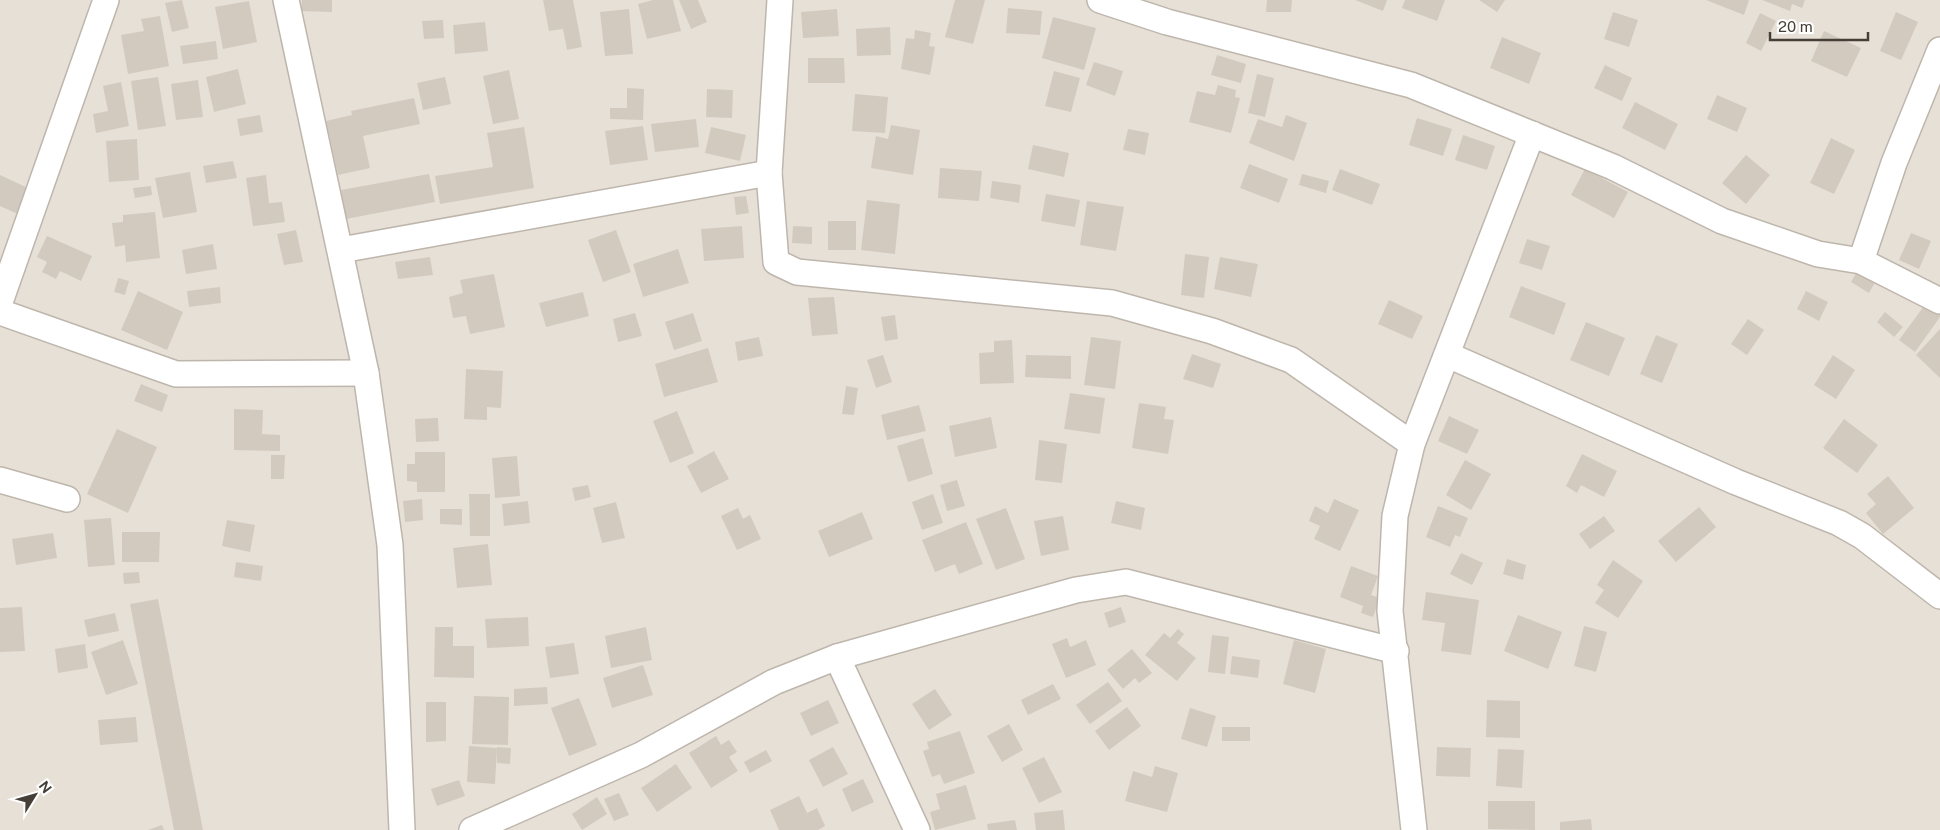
<svg xmlns="http://www.w3.org/2000/svg" width="1940" height="830" viewBox="0 0 1940 830" font-family="'Public Sans',sans-serif">
<style>
.residential{fill:#e6e0d7}
.building{fill:#d3cabf}
.lines{fill:none;stroke-linecap:round;stroke-linejoin:round}
.street-casing{stroke:#beb6ac;stroke-width:28}
.street{stroke:#fff;stroke-width:25}
</style>
<rect width="100%" height="100%" fill="#f3efe9"/>
<!-- residential -->
<rect class="residential" x="0" y="0" width="1940" height="830"/>
<!-- building -->
<g class="building">
<polygon points="182,0 189,28 172,32 165,3"/>
<polygon points="302,0 332,0 332,12 301,11"/>
<polygon points="543,0 573,0 582,47 567,50 563,29 549,31"/>
<polygon points="653,0 673,0 681,31 647,39 638,4"/>
<polygon points="679,0 698,0 707,22 691,29"/>
<polygon points="955,0 985,0 973,44 945,37"/>
<polygon points="1267,0 1292,0 1291,12 1266,12"/>
<polygon points="1355,0 1387,0 1383,11"/>
<polygon points="1405,0 1445,0 1437,21 1402,8"/>
<polygon points="1479,0 1505,0 1497,12"/>
<polygon points="1706,0 1749,0 1744,15"/>
<polygon points="1762,0 1805,0 1802,8 1792,4 1790,11"/>
<polygon points="249,1 257,42 223,49 215,7"/>
<polygon points="1008,8 1042,11 1040,35 1006,33"/>
<polygon points="629,9 633,54 605,56 600,12"/>
<polygon points="837,9 839,36 803,38 801,12"/>
<polygon points="1613,12 1638,20 1629,47 1604,39"/>
<polygon points="1896,12 1918,22 1901,60 1880,51"/>
<polygon points="1760,13 1776,21 1761,51 1746,43"/>
<polygon points="160,16 169,66 128,74 121,35 144,31 141,19"/>
<polygon points="1053,17 1096,28 1084,70 1042,58"/>
<polygon points="443,20 444,38 424,39 422,21"/>
<polygon points="485,22 488,51 455,54 453,25"/>
<polygon points="890,27 891,55 857,56 856,29"/>
<polygon points="915,30 931,33 929,46 935,47 930,75 901,69 906,38 914,39"/>
<polygon points="1824,31 1861,48 1847,77 1811,61"/>
<polygon points="1502,37 1541,53 1529,84 1490,68"/>
<polygon points="216,41 218,59 183,64 180,46"/>
<polygon points="1217,55 1246,64 1241,83 1211,75"/>
<polygon points="808,58 844,58 845,83 808,83"/>
<polygon points="1094,62 1123,71 1115,96 1086,85"/>
<polygon points="1605,65 1632,78 1622,101 1594,88"/>
<polygon points="238,69 246,104 214,112 206,77"/>
<polygon points="509,70 519,119 493,124 483,76"/>
<polygon points="1054,71 1080,78 1071,112 1045,106"/>
<polygon points="1257,74 1274,78 1265,117 1248,113"/>
<polygon points="158,77 166,126 138,130 131,81"/>
<polygon points="445,77 451,104 423,110 417,83"/>
<polygon points="198,80 203,117 176,120 171,84"/>
<polygon points="121,82 129,126 96,133 93,114 108,111 103,86"/>
<polygon points="1218,85 1236,90 1235,97 1240,98 1231,133 1189,122 1197,91 1215,95"/>
<polygon points="627,88 644,89 643,120 610,119 610,108 627,108"/>
<polygon points="707,89 733,90 732,118 706,117"/>
<polygon points="855,94 888,97 885,133 852,131"/>
<polygon points="1717,95 1747,108 1737,132 1707,119"/>
<polygon points="414,98 420,124 363,136 370,168 338,175 326,121 352,115 351,111"/>
<polygon points="1635,102 1678,124 1665,150 1622,128"/>
<polygon points="260,115 263,132 240,136 237,119"/>
<polygon points="1286,115 1307,123 1294,161 1249,143 1258,119 1282,127"/>
<polygon points="1417,118 1452,129 1443,156 1409,145"/>
<polygon points="696,119 699,147 655,152 651,124"/>
<polygon points="891,125 920,130 913,175 871,168 876,136 888,139"/>
<polygon points="643,126 648,160 610,165 605,131"/>
<polygon points="524,127 534,188 440,204 435,176 493,167 487,133"/>
<polygon points="711,127 746,135 740,161 705,153"/>
<polygon points="1128,129 1149,133 1145,155 1123,150"/>
<polygon points="1463,135 1495,146 1487,170 1455,160"/>
<polygon points="1831,138 1855,150 1834,194 1810,183"/>
<polygon points="137,139 139,180 109,182 106,141"/>
<polygon points="1033,145 1069,153 1064,177 1028,169"/>
<polygon points="1746,155 1770,175 1746,204 1722,183"/>
<polygon points="233,161 237,178 206,183 203,166"/>
<polygon points="1249,164 1288,179 1279,203 1240,188"/>
<polygon points="940,168 982,171 979,201 938,198"/>
<polygon points="1340,169 1380,184 1372,205 1332,190"/>
<polygon points="1585,169 1628,192 1614,218 1571,195"/>
<polygon points="190,172 197,212 163,218 155,178"/>
<polygon points="429,174 435,202 346,219 341,190"/>
<polygon points="1302,174 1329,181 1326,193 1299,185"/>
<polygon points="0,175 30,189 18,214 0,206"/>
<polygon points="266,175 269,203 282,202 285,222 253,226 246,178"/>
<polygon points="992,181 1021,185 1019,203 990,198"/>
<polygon points="151,186 152,195 135,198 133,188"/>
<polygon points="1046,194 1080,200 1075,227 1041,221"/>
<polygon points="746,196 749,213 736,215 734,197"/>
<polygon points="867,200 900,204 895,254 861,250"/>
<polygon points="1087,201 1124,207 1116,251 1080,245"/>
<polygon points="155,212 160,258 126,262 125,245 115,247 112,223 123,222 123,215"/>
<rect x="828" y="221" width="28" height="29"/>
<polygon points="742,226 744,258 704,261 701,229"/>
<polygon points="793,226 812,227 812,244 792,243"/>
<polygon points="296,230 303,262 284,265 277,234"/>
<polygon points="616,230 631,272 603,282 588,240"/>
<polygon points="1911,233 1931,241 1919,269 1899,260"/>
<polygon points="47,236 92,256 81,281 60,271 56,279 42,272 47,262 37,257"/>
<polygon points="1527,239 1550,246 1542,270 1519,263"/>
<polygon points="213,244 217,269 186,274 182,250"/>
<polygon points="678,249 689,283 643,297 633,264"/>
<polygon points="1185,254 1209,257 1204,298 1181,295"/>
<polygon points="430,257 433,275 398,279 395,262"/>
<polygon points="1220,257 1258,264 1251,297 1214,289"/>
<polygon points="1859,268 1877,279 1869,293 1851,282"/>
<polygon points="494,274 505,327 470,334 466,316 453,318 449,297 463,293 460,280"/>
<polygon points="118,278 129,281 125,295 114,292"/>
<polygon points="1521,286 1566,303 1554,335 1509,317"/>
<polygon points="220,287 221,303 189,307 187,291"/>
<polygon points="138,291 183,312 167,350 121,330"/>
<polygon points="1806,291 1828,302 1819,321 1797,309"/>
<polygon points="583,292 589,316 546,327 539,303"/>
<polygon points="834,297 838,334 812,336 808,298"/>
<polygon points="1389,300 1423,316 1412,339 1378,324"/>
<polygon points="1927,302 1940,311 1940,317 1915,352 1899,340"/>
<polygon points="1885,312 1903,327 1894,337 1877,322"/>
<polygon points="635,313 642,336 618,342 613,319"/>
<polygon points="693,313 702,341 674,350 665,322"/>
<polygon points="895,315 898,339 885,341 881,317"/>
<polygon points="1748,319 1764,330 1747,355 1731,344"/>
<polygon points="1586,322 1625,338 1609,376 1570,360"/>
<polygon points="1940,329 1940,378 1916,355"/>
<polygon points="1656,335 1678,344 1662,383 1640,374"/>
<polygon points="759,337 763,356 738,361 735,342"/>
<polygon points="1091,337 1121,341 1115,389 1084,385"/>
<polygon points="1012,340 1014,383 980,384 979,353 994,352 994,341"/>
<polygon points="708,348 718,382 664,397 655,364"/>
<polygon points="1192,354 1221,364 1213,388 1183,379"/>
<polygon points="883,355 892,382 876,388 867,360"/>
<polygon points="1026,355 1071,356 1071,379 1025,377"/>
<polygon points="1833,355 1855,370 1836,399 1814,385"/>
<polygon points="466,369 503,371 501,408 487,407 487,420 464,419"/>
<polygon points="141,384 168,395 162,412 134,401"/>
<polygon points="846,386 858,388 854,415 842,414"/>
<polygon points="1070,393 1105,398 1100,434 1064,429"/>
<polygon points="1139,403 1166,407 1164,419 1174,420 1168,454 1132,448"/>
<polygon points="919,405 926,431 887,440 881,415"/>
<polygon points="234,409 263,410 262,434 280,435 280,451 234,450"/>
<polygon points="677,411 694,453 670,463 653,421"/>
<polygon points="1449,416 1479,430 1467,454 1438,441"/>
<polygon points="991,417 997,448 955,457 949,426"/>
<polygon points="438,418 439,441 416,442 415,419"/>
<polygon points="1844,419 1878,445 1857,473 1823,448"/>
<polygon points="117,429 157,447 128,513 87,494"/>
<polygon points="923,438 933,474 908,482 897,446"/>
<polygon points="1039,440 1067,444 1062,483 1035,480"/>
<polygon points="714,451 729,479 701,493 687,466"/>
<polygon points="415,452 445,452 445,492 417,492 417,482 407,481 407,464 415,464"/>
<polygon points="1582,454 1617,471 1604,497 1581,485 1577,493 1566,486"/>
<polygon points="271,455 285,455 284,479 271,479"/>
<polygon points="517,456 520,496 495,498 492,458"/>
<polygon points="1465,460 1491,474 1471,510 1446,495"/>
<polygon points="1888,476 1914,508 1883,534 1866,513 1876,504 1867,494"/>
<polygon points="957,480 965,506 947,511 940,485"/>
<polygon points="588,485 591,497 575,501 572,488"/>
<polygon points="469,494 490,494 490,536 470,536"/>
<polygon points="933,494 943,523 922,530 912,502"/>
<polygon points="422,499 423,520 405,522 403,501"/>
<polygon points="1334,499 1359,510 1340,551 1314,539 1320,526 1309,521 1315,506 1328,513"/>
<polygon points="528,501 530,523 504,526 502,504"/>
<polygon points="1116,501 1145,508 1141,530 1111,523"/>
<polygon points="616,502 625,538 602,543 593,508"/>
<polygon points="1438,506 1468,518 1460,537 1455,535 1450,547 1426,537"/>
<polygon points="1699,507 1716,527 1676,562 1658,541"/>
<polygon points="738,508 743,519 750,515 761,539 737,550 721,516"/>
<polygon points="1006,508 1025,559 996,570 976,519"/>
<polygon points="440,509 462,509 462,525 440,524"/>
<polygon points="862,512 873,539 829,557 818,531"/>
<polygon points="1063,516 1069,550 1041,556 1034,521"/>
<polygon points="1604,516 1615,531 1590,549 1579,534"/>
<polygon points="111,518 115,565 88,567 84,520"/>
<polygon points="227,520 255,525 250,552 222,546"/>
<polygon points="966,522 983,564 959,574 955,564 935,572 922,540"/>
<polygon points="122,532 160,532 159,562 122,562"/>
<polygon points="53,533 57,558 16,565 12,539"/>
<polygon points="488,544 492,585 457,588 453,548"/>
<polygon points="1461,553 1483,563 1472,585 1450,574"/>
<polygon points="1507,559 1526,565 1523,580 1503,574"/>
<polygon points="1613,560 1643,581 1618,618 1595,603 1604,590 1597,585"/>
<polygon points="236,562 263,566 261,581 234,577"/>
<polygon points="1351,566 1378,576 1371,595 1380,598 1373,617 1361,613 1363,606 1340,597"/>
<polygon points="139,572 140,583 124,584 123,573"/>
<polygon points="1426,592 1479,600 1471,655 1441,651 1445,623 1422,620"/>
<polygon points="158,599 203,830 174,830 130,604"/>
<polygon points="22,607 25,651 0,652 0,608"/>
<polygon points="1121,607 1126,622 1109,628 1104,613"/>
<polygon points="115,613 119,631 88,637 84,620"/>
<polygon points="1518,615 1562,632 1548,669 1504,651"/>
<polygon points="528,617 529,646 487,648 485,619"/>
<polygon points="1584,626 1607,632 1596,672 1574,666"/>
<polygon points="435,627 453,627 453,646 474,646 474,678 434,677"/>
<polygon points="646,627 652,660 611,668 605,636"/>
<polygon points="1178,629 1184,634 1177,643 1196,658 1177,681 1145,655 1164,633 1170,638"/>
<polygon points="1212,635 1229,637 1225,674 1208,672"/>
<polygon points="1067,638 1070,647 1086,640 1096,665 1066,678 1052,644"/>
<polygon points="123,640 138,684 106,695 91,652"/>
<polygon points="1294,640 1326,649 1315,693 1283,684"/>
<polygon points="574,643 579,674 550,678 545,647"/>
<polygon points="85,644 88,668 58,673 55,649"/>
<polygon points="1132,649 1152,673 1139,683 1135,678 1123,689 1107,670"/>
<polygon points="1232,656 1260,660 1258,678 1230,674"/>
<polygon points="643,665 653,695 612,708 603,678"/>
<polygon points="1108,682 1122,701 1090,724 1076,705"/>
<polygon points="1053,684 1061,699 1028,715 1021,700"/>
<polygon points="547,687 548,704 514,706 514,689"/>
<polygon points="935,689 952,715 929,730 912,704"/>
<polygon points="474,696 509,697 508,745 472,744"/>
<polygon points="579,698 597,745 569,756 551,708"/>
<polygon points="828,700 839,723 811,736 800,713"/>
<polygon points="1487,700 1520,701 1520,738 1486,737"/>
<polygon points="426,702 446,702 446,741 426,742"/>
<polygon points="1127,707 1141,726 1109,750 1095,731"/>
<polygon points="1190,708 1216,716 1207,747 1181,739"/>
<polygon points="136,717 138,742 100,745 98,720"/>
<polygon points="1009,724 1023,750 1002,762 987,736"/>
<rect x="1222" y="727" width="28" height="14"/>
<polygon points="960,731 975,773 944,784 940,774 932,777 923,751 929,749 927,742"/>
<polygon points="716,736 721,745 729,740 737,752 729,757 738,771 711,788 689,753"/>
<polygon points="469,746 497,748 495,784 467,782"/>
<polygon points="497,747 511,748 510,764 497,763"/>
<polygon points="833,747 848,774 823,787 809,760"/>
<polygon points="1437,747 1471,748 1470,777 1436,776"/>
<polygon points="1498,749 1524,750 1522,788 1496,786"/>
<polygon points="766,750 772,761 750,773 744,762"/>
<polygon points="1044,757 1062,792 1039,803 1022,768"/>
<polygon points="676,764 692,788 657,812 641,788"/>
<polygon points="1155,766 1178,773 1167,812 1125,801 1133,771 1152,777"/>
<polygon points="863,779 874,802 852,812 842,789"/>
<polygon points="459,780 465,796 437,806 431,789"/>
<polygon points="966,785 976,819 935,830 930,812 940,809 936,794"/>
<polygon points="619,793 629,815 614,821 604,799"/>
<polygon points="799,796 807,813 817,808 825,826 818,830 779,830 770,810"/>
<polygon points="597,797 607,814 582,830 572,814"/>
<polygon points="1488,801 1535,801 1535,830 1488,829"/>
<polygon points="1063,810 1065,830 1036,830 1034,813"/>
<polygon points="1591,819 1592,830 1560,830 1560,822"/>
<polygon points="1015,820 1017,830 988,830 987,824"/>
<polygon points="162,825 164,830 148,830"/>
</g>
<g class="lines">
<!-- street casing -->
<g class="street-casing">
<g id="street">
<polyline points="286,0 366,373 390,545 402,830"/>
<polyline points="1100,0 1167,22 1411,85 1613,167 1722,221 1818,254 1861,261 1940,301"/>
<polyline points="769,173 776,262 797,272 1112,303 1212,331 1291,360 1412,444 1395,516 1390,611 1414,830"/>
<polyline points="341,250 769,173 780,0"/>
<polyline points="1861,261 1894,163 1940,50"/>
<polyline points="0,302 106,0"/>
<polyline points="0,312 176,374 366,373"/>
<polyline points="1448,355 1736,482 1839,523 1862,536 1940,596"/>
<polyline points="1412,444 1532,134"/>
<polyline points="0,480 67,499"/>
<polyline points="837,657 917,830"/>
<polyline points="472,830 641,755 774,682 837,657 1076,590 1126,582 1396,651"/>
</g>
</g>
<!-- street -->
<use href="#street" class="street"/>
</g>
<!-- north arrow -->
<g transform="translate(35 795) rotate(53)" stroke="#ffffff" stroke-width="4" paint-order="stroke">
<path d="M0-4L9 19L0 12L-9 19Z" fill="#463f38"/>
<text y="-8" font-size="14" font-weight="bold" text-anchor="middle" fill="#463f38">N</text>
</g>
<!-- scale -->
<path d="M1770 32v8h98v-8" fill="none" stroke="#463f38" stroke-width="2.5"/>
<text x="1778" y="32" font-size="15" fill="#463f38" stroke="#ffffff" stroke-width="4" paint-order="stroke">20 m</text>
</svg>
